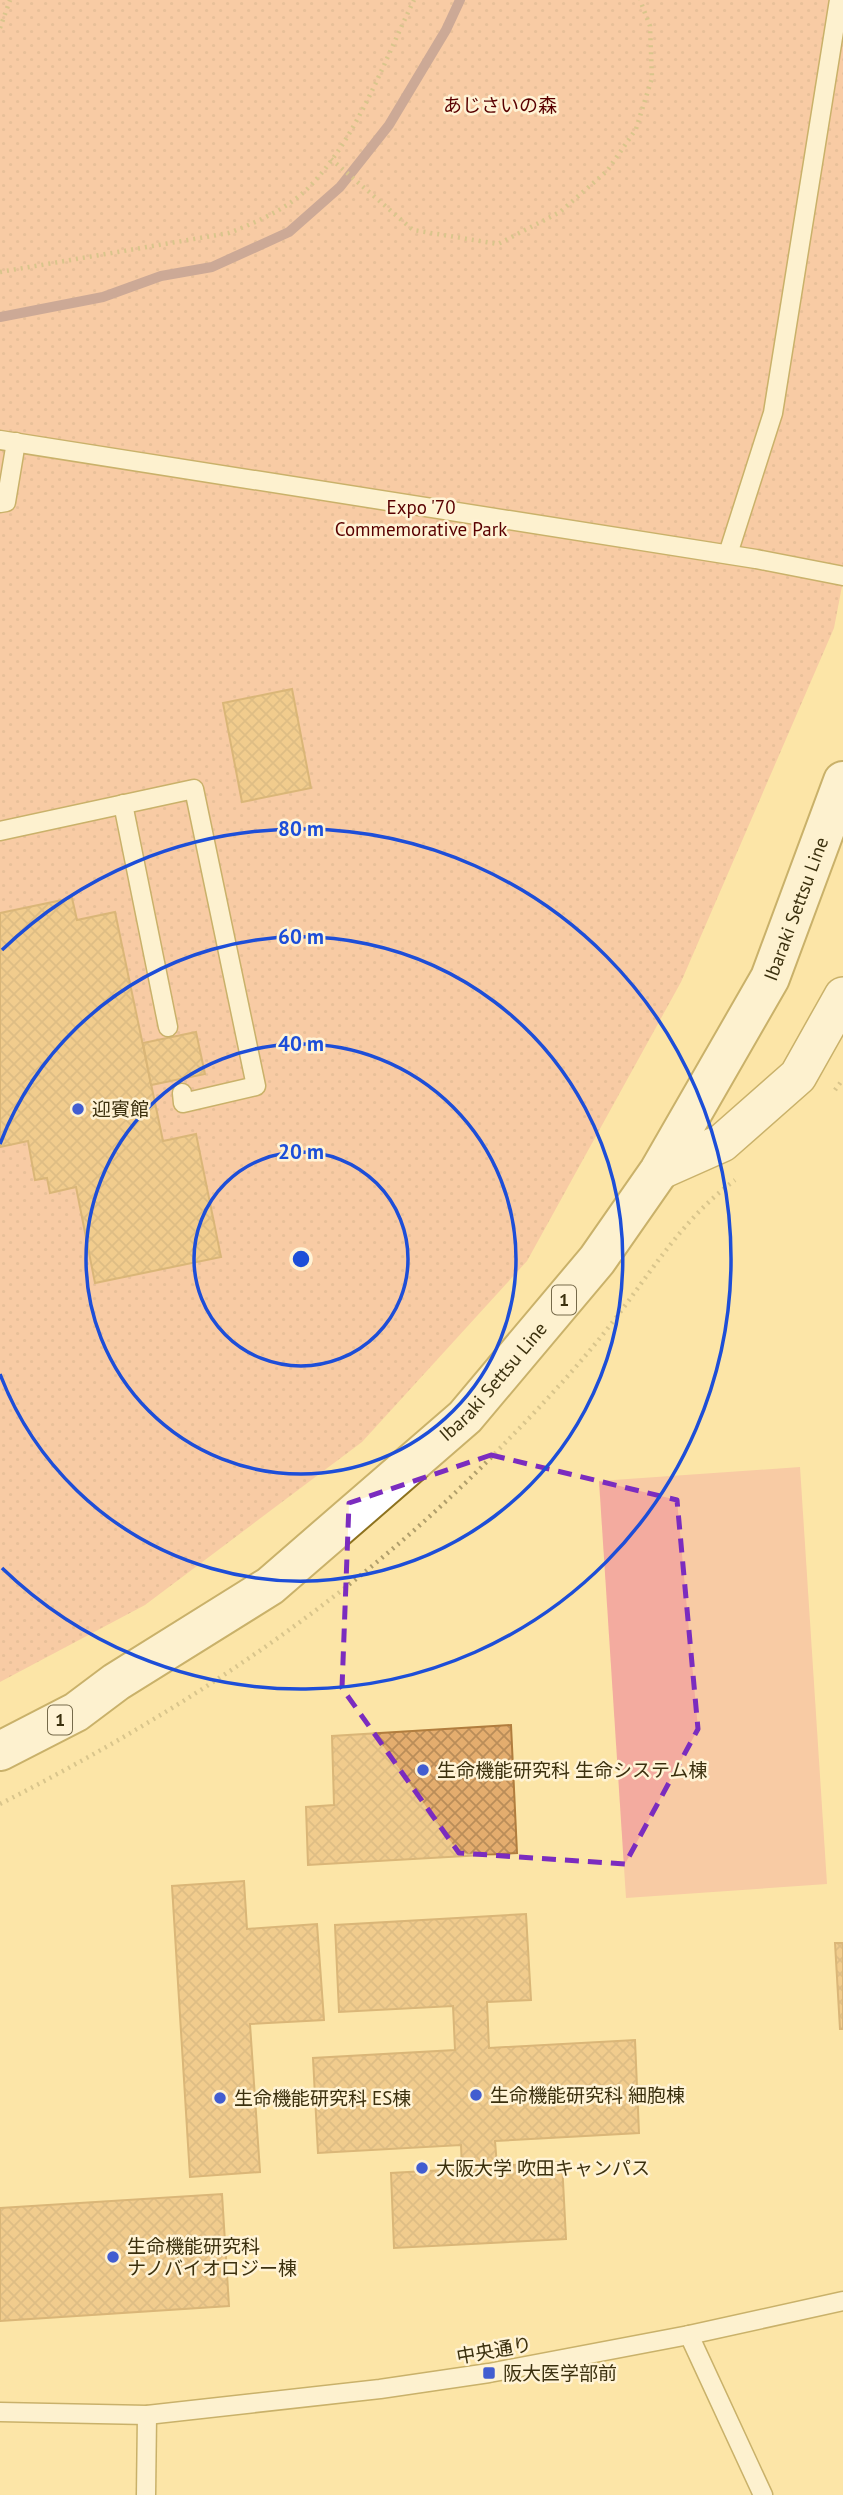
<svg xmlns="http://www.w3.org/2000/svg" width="843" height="2495" viewBox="0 0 843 2495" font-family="'PT Sans','Noto Sans JP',sans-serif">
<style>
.park{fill:url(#park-dots)}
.pitch{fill:#f3ab9f}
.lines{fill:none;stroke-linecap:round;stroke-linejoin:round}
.stream{stroke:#926082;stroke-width:10}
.building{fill:url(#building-cross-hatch);stroke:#b17d3e;stroke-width:2}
.service-casing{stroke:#8d721f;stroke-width:21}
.minor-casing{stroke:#8d721f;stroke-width:40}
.primary-casing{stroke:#8d721f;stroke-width:42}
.path{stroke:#b09e6b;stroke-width:4.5;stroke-dasharray:2 5;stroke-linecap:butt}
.service{stroke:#fff;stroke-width:18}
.minor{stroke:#fff;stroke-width:37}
.primary{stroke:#fff;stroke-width:38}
.marked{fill:none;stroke:#7b2cbf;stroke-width:5;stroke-dasharray:14 9;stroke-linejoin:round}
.ring{fill:none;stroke:#1d4ed8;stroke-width:3.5}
.poi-dot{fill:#425dd0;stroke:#fff3d5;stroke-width:2.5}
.labels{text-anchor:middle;stroke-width:5;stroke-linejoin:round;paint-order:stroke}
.shield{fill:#fff3d5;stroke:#766a4a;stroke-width:2}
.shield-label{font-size:18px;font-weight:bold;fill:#3b300e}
.park-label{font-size:19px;fill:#590000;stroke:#fff3d5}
.street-label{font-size:19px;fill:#3b300e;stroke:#fff3d5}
.poi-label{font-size:19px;fill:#3b300e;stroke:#fff3d5;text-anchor:start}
.centre{fill:#1d4ed8;stroke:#fff3d5;stroke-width:3.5}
.ring-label{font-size:21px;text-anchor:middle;font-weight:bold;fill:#1d4ed8;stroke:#fff3d5;stroke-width:5;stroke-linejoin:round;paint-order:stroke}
</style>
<defs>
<pattern id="park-dots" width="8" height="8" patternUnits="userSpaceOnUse" patternTransform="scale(1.75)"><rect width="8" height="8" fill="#f3ab9f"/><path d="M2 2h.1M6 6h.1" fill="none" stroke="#d19388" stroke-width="1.8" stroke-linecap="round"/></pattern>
<pattern id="building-cross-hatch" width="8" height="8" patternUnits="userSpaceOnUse" patternTransform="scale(1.75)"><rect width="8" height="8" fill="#e4ad6e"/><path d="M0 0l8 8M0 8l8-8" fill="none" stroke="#ba8d59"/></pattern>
</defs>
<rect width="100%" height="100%" fill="#fce5a7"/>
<!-- park -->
<polygon class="park" points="0,0 843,0 843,581 834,628 681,982 527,1261 362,1442 145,1605 0,1682"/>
<!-- pitch -->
<polygon class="pitch" points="800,1467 827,1884 626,1898 599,1481"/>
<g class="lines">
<!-- stream -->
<polyline class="stream" points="0,317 103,297 161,276 212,267 289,232 340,187 389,125 446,30 460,0"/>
</g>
<!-- building -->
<g class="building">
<polygon points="292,689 311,788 242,802 223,703"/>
<polygon points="72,898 77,920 115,912 163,1141 196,1134 221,1257 95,1283 76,1187 50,1193 47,1178 35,1180 28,1141 0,1147 0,913"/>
<polygon points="196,1032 205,1074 151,1085 143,1043"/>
<polygon points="511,1725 517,1853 308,1865 306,1807 334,1805 332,1736"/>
<polygon points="244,1881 247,1929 317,1924 324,2020 250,2024 260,2172 190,2177 172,1886"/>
<polygon points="526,1914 531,2000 487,2002 489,2048 635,2040 639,2133 495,2141 497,2166 562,2162 566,2239 394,2248 391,2173 462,2169 461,2145 318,2153 313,2058 455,2050 453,2006 339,2012 335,1925"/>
<polygon points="835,1943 843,1943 843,2029 840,2029"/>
<polygon points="222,2194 229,2306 0,2321 0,2208"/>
</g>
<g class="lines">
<!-- service casing -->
<g class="service-casing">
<g id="service">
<polyline points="0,440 756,559 843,576"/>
<polyline points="0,503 6,502 16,442"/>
<polyline points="728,554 773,413 839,0"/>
<polyline points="123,804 168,1027"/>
<polyline points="0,831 194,789 256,1086 183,1103 182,1093"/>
<polyline points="689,2335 763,2495"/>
<polyline points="0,2412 147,2415 380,2389 489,2373 689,2335 843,2301"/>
<polyline points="146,2495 147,2415"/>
</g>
</g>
<!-- minor casing -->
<g class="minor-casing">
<polyline id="minor" points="659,1171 722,1143 798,1076 843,996"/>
</g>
<!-- primary casing -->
<g class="primary-casing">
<g id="primary">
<path id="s1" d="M0,1751L76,1712L116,1682L270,1586L465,1417L597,1260L659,1171L770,978L843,781"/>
</g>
</g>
<!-- path -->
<g class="path">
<polyline points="0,28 10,0"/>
<polyline points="331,159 413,230 498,244 560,212 607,171 636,129 652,78 650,26 640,0"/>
<path d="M0,272L229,233C259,221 290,208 312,184C359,134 384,61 414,0"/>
<polyline points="835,1090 843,1079"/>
<path d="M0,1804C187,1709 361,1594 506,1442C545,1402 584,1360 618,1315C655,1266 685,1217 735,1180"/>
</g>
<!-- service -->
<use href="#service" class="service"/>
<!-- minor -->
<use href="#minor" class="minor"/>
<!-- primary -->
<use href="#primary" class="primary"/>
</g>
<!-- marked area -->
<path d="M0 0H843V2495H0ZM491,1455L677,1500L698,1729L625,1864L459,1853L342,1688L349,1503Z" fill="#fce5a7" fill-opacity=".55" fill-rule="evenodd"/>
<path class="marked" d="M491,1455L677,1500L698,1729L625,1864L459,1853L342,1688L349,1503Z"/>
<!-- distance rings -->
<g class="ring">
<circle cx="301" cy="1259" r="107"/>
<circle cx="301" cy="1259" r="215"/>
<path d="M0 1144A322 322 0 1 1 0 1374"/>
<path d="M2 950A430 430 0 1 1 2 1568"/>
</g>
<!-- markers -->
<g class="poi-dot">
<circle cx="78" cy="1109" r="7"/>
<circle cx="423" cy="1770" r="7"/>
<circle cx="476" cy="2095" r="7"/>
<circle cx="220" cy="2098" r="7"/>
<circle cx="422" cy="2168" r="7"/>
<circle cx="113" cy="2257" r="7"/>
<rect x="482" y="2366" width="14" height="14" rx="3.5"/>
</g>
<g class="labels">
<!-- shield labels -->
<g class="shield">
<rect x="552" y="1285.5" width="24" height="29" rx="5"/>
<rect x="48" y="1705.5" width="24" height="29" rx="5"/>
</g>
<g class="shield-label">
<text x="564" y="1306">1</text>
<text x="60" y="1726">1</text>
</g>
<!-- park labels -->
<g class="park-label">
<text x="500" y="112">あじさいの森</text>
<text x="421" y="514">Expo '70<tspan x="421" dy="22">Commemorative Park</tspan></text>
</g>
<!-- street labels -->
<g class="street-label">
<text dy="7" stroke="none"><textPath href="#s1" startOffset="1185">Ibaraki Settsu Line</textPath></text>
<text dy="7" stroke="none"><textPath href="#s1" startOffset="620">Ibaraki Settsu Line</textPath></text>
<text transform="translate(494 2350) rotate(-10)" y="7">中央通り</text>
</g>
<!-- poi labels -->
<g class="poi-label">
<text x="92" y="1116">迎賓館</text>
<text x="437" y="1777">生命機能研究科 生命システム棟</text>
<text x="490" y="2102">生命機能研究科 細胞棟</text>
<text x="234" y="2105">生命機能研究科 ES棟</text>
<text x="436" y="2175">大阪大学 吹田キャンパス</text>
<text x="127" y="2253">生命機能研究科<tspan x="127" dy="22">ナノバイオロジー棟</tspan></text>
<text x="503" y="2380">阪大医学部前</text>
</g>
</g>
<circle cx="301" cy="1259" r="10" class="centre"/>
<g class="ring-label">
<text x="301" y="836">80 m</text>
<text x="301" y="944">60 m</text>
<text x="301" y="1051">40 m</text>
<text x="301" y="1159">20 m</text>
</g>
</svg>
